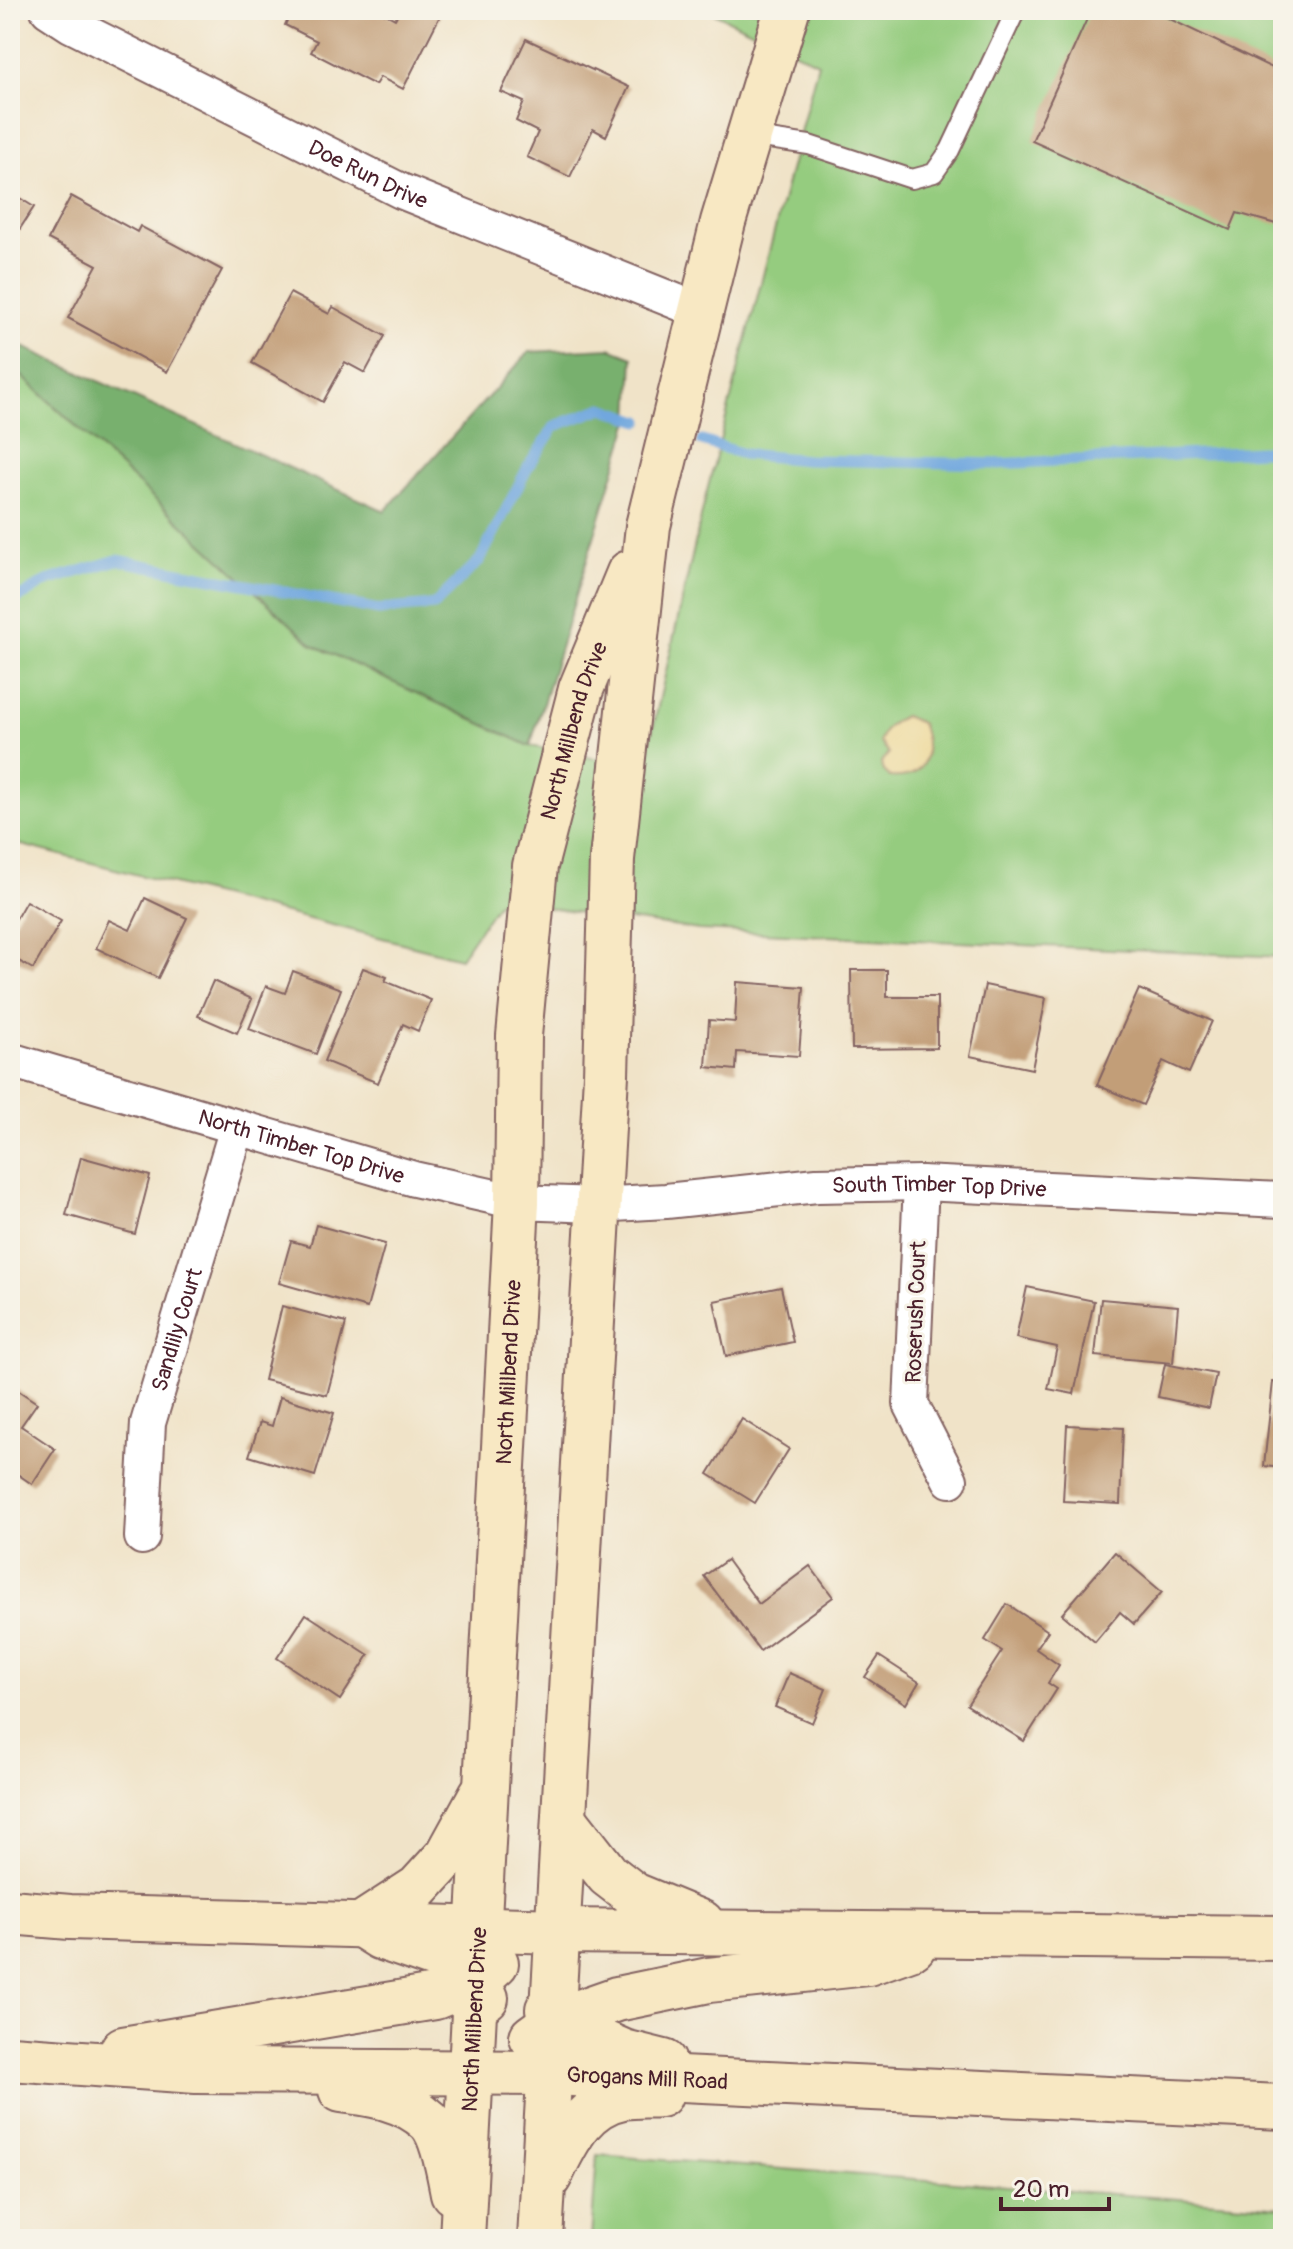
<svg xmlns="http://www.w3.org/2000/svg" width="1293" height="2249" viewBox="0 0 1293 2249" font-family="Pangolin,sans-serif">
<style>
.green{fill:#95cc7f;stroke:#707655;stroke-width:2}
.forest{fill:#78b06e;stroke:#61684c;stroke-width:2}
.sand{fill:#eeda9e;stroke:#9c7c64;stroke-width:2}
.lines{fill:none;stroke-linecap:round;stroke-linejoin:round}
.stream{stroke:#71a7de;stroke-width:11}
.building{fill:#c29e78}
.lane-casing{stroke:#846462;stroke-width:22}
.street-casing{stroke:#846462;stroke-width:38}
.secondary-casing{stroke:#846462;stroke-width:48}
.lane{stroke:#fff;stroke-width:18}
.street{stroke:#fff;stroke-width:34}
.secondary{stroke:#f8e8c3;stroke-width:44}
.labels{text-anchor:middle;stroke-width:6;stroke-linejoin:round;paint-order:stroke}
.street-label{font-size:22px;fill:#4a1f2b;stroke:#f7f3e8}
</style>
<rect width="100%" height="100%" fill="#f7f3e8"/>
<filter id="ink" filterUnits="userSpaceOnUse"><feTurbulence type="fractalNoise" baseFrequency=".0125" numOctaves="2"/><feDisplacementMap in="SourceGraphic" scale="16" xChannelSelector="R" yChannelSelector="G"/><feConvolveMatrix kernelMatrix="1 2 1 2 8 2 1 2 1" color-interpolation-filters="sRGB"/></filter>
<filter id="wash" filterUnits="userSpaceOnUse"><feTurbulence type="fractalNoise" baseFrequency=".006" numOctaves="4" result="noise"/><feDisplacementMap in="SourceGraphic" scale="32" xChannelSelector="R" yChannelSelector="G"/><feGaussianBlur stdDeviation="1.8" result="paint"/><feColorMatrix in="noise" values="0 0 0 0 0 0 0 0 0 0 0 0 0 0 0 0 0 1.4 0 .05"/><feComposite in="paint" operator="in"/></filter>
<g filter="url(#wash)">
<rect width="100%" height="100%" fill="#f0e3c8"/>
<!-- green -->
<g class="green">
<polygon points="708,10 1283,10 1283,957 699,930 499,901 460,958 10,842 10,365 313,645 530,746 644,768 706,495 818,63"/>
<polygon points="597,2155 1283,2207 1283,2239 591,2239"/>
</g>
<!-- forest -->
<polygon class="forest" points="10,341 385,511 529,352 610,348 633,357 630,420 530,746 313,645 10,365"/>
<!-- sand -->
<path class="sand" d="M904,716L921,723C932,753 927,780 890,777L882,769L881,762L889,753L880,742C883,729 892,722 904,716Z"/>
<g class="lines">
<!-- stream -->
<g class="stream">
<polyline points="702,441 743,454 807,460 996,464 1283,450"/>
<polyline points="10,603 47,581 117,560 379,610 434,605 480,560 528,467 555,426 603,408 640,421"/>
</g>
</g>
<g id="blocks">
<!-- building -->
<g class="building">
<polygon points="292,10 378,10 395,19 400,10 443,10 403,89 380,77 375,85 311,52 317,41 285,25"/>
<polygon points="1091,10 1151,10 1283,73 1283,215 1276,224 1237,213 1230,230 1032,141"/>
<polygon points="526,39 629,87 606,136 593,129 570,177 527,157 538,132 516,121 524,102 501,92"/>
<polygon points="10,192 34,207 10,244"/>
<polygon points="71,196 137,232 140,226 222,270 167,372 68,318 97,265 48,239"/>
<polygon points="290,293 329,314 333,307 385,336 365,373 345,362 323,402 252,363"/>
<polygon points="145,898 187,918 158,978 96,948 109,920 130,930"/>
<polygon points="26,901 61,921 33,969 10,956 10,929"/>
<polygon points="363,968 387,977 385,981 431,1000 418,1031 403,1024 378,1083 324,1061"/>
<polygon points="851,970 887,970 887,997 937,997 937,1048 852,1049"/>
<polygon points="293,971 341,989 316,1054 249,1029 266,986 285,993"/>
<polygon points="213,981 252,999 237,1033 198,1016"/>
<polygon points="737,982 804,987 799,1056 737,1052 736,1070 706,1067 709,1020 735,1022"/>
<polygon points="985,985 1046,998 1032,1069 970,1056"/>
<polygon points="1139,989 1212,1021 1189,1073 1163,1061 1143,1105 1097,1085"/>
<polygon points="81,1157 150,1176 135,1234 66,1215"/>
<polygon points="316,1225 385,1244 367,1308 279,1283 291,1241 310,1246"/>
<polygon points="781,1287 793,1342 726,1356 714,1301"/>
<polygon points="1027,1287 1094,1301 1074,1394 1048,1389 1057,1347 1016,1338"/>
<polygon points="1101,1299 1178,1306 1173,1363 1095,1356"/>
<polygon points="282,1306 346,1323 327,1395 264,1380"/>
<polygon points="1281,1308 1283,1308 1283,1365 1274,1364"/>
<polygon points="1165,1364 1216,1374 1209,1408 1158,1397"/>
<polygon points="1273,1382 1283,1383 1283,1468 1264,1466"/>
<polygon points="10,1385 37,1403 21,1426 55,1449 32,1484 10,1469"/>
<polygon points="280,1397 334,1413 315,1476 249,1456 260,1422 272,1426"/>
<polygon points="742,1419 789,1449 755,1503 708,1474"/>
<polygon points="1067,1425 1123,1428 1120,1504 1063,1501"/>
<polygon points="1115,1552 1162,1592 1134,1624 1120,1612 1095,1642 1062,1614"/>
<polygon points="727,1560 759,1604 810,1566 833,1597 760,1651 704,1576"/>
<polygon points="1007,1604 1048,1631 1036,1649 1059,1665 1048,1683 1057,1689 1024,1741 967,1705 1002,1651 985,1640"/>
<polygon points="306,1614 369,1655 340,1700 277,1658"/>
<polygon points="879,1656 919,1682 906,1704 865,1677"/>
<polygon points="789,1673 826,1689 812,1723 775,1707"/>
</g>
</g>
</g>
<g filter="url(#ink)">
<use href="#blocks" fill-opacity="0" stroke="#846462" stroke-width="2"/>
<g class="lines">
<!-- lane casing -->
<g class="lane-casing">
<polyline id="lane" points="749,136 809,145 912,179 934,173 950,150 1016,10"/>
</g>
<!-- street casing -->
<g class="street-casing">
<g id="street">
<path id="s1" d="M48,10L71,25L401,191L700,311"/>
<path id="s2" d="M10,1060L414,1179L517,1202L597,1205L666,1201L817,1185L921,1183L1283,1200"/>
<polyline points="921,1183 911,1404 950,1480"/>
<path id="s3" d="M142,1537L148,1423L237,1128"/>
</g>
</g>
<!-- secondary casing -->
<g class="secondary-casing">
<g id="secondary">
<polyline points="481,1795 448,1855 418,1888 361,1925 380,1937 438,1957 477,1980 486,1998"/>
<polyline points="565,1820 608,1875 634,1895 702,1923"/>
<polyline points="10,1912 70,1917 558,1931 1283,1938"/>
<polyline points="548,2009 554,2021 624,2052 664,2062"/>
<polyline points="532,2037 554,2021 617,1999 709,1980 868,1963 913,1947"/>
<polyline points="123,2049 435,1997 477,1980 496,1963"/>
<path id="s4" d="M10,2058L196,2071L551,2073L1283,2107"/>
<path d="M341,2090C373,2094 404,2098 429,2121C443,2135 449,2173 453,2193"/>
<path d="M549,2177C566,2143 581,2105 623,2097C635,2095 648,2096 660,2095"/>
<path id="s5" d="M462,2239L517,1202L519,1036L535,866L581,689L629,573"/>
<polyline points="540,2239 606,1075 612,859 648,526 723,222 787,10"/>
</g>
</g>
<!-- lane -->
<use href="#lane" class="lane"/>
<!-- street -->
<use href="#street" class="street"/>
<!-- secondary -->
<use href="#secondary" class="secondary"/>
</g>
</g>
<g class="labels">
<!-- street labels -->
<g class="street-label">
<text dy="8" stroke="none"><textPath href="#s1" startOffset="360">Doe Run Drive</textPath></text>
<text dy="8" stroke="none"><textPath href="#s5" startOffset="1516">North Millbend Drive</textPath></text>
<text dy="8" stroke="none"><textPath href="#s2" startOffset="304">North Timber Top Drive</textPath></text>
<text dy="8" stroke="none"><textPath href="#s2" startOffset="950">South Timber Top Drive</textPath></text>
<text transform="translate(915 1312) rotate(-88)" y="8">Roserush Court</text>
<text dy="8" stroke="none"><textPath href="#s3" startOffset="212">Sandlily Court</textPath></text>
<text dy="8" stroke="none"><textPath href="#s5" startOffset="868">North Millbend Drive</textPath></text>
<text dy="8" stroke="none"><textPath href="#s5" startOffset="220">North Millbend Drive</textPath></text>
<text dy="8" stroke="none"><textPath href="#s4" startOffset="638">Grogans Mill Road</textPath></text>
</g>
</g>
<!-- margin -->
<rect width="1293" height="2249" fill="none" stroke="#f7f3e8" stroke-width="40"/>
<!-- scale -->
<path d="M1001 2197v12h108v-12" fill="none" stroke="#4a1f2b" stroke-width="4"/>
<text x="1013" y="2197" font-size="24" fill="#4a1f2b" stroke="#f7f3e8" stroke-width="6" paint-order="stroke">20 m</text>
</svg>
